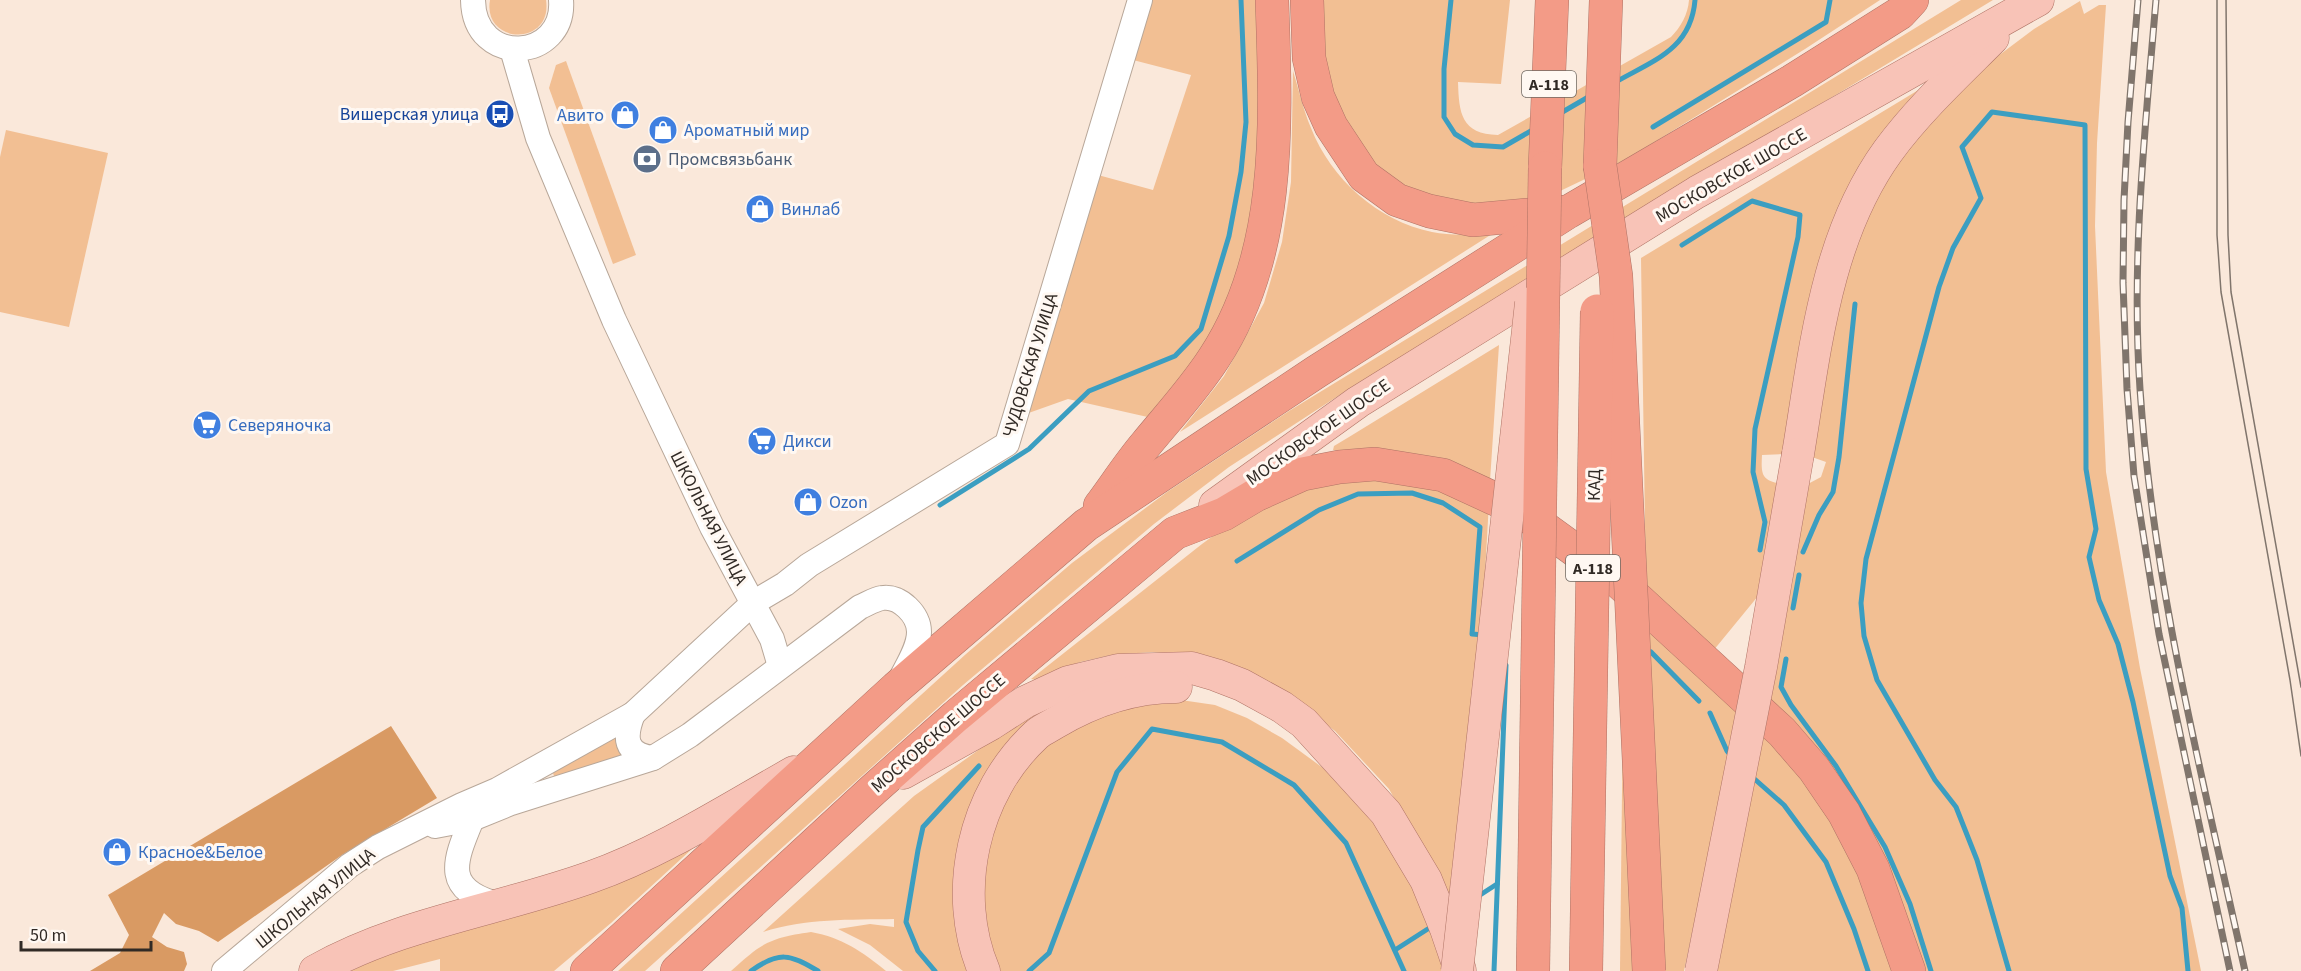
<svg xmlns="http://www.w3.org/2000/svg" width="2301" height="971" viewBox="0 0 2301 971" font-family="'Source Sans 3',sans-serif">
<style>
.green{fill:#f2bf93}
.forest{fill:#d99a63}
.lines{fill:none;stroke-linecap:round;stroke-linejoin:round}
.stream{stroke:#3b9ec1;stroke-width:5}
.minor-casing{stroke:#b8a799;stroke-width:26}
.major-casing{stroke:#af7365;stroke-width:33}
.highway-casing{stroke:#af7365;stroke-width:34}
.minor{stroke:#fff;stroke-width:24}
.major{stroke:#f8c3b7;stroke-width:32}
.highway{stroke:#f39b87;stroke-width:33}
.tram{stroke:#80756c;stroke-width:1.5}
.rail-casing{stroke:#80756c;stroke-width:7}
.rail{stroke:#fff8f2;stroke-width:4.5;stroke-dasharray:14;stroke-linecap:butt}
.major-bridge-casing{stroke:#af7365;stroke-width:33;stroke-linecap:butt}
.highway-bridge-casing{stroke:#af7365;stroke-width:34;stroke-linecap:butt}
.major-bridge{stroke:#f8c3b7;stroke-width:32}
.highway-bridge{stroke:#f39b87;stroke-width:33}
.labels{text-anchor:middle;stroke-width:6;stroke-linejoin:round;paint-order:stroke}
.shield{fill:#fff8f2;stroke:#6f6862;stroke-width:1.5}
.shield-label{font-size:16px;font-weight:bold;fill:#312a25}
.transit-label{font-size:18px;fill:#164399;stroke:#fff8f2;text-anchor:end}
.shop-label{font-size:18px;fill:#366cbe;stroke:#fff8f2;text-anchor:start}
.service-label{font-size:18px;fill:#4e5e75;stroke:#fff8f2;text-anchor:start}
.street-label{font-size:18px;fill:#312a25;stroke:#fff8f2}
</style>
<rect width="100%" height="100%" fill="#fae8da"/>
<!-- green -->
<g class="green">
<path d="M490,0H546C553,47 482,45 490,0Z"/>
<polygon points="1150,0 1261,0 1260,166 1236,286 1207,344 1152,418 1068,399 1023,415 1098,175 1153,190 1191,75 1133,60"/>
<path d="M1316,0H1510L1501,84L1458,82C1459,113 1461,134 1498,135L1671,37C1681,27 1688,14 1689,0H1880L1805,49L1627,159L1558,192L1485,210L1396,188L1353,144L1324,78Z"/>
<polygon points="1961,0 1993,0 1355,385 1229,467 1154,524 963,685 645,971 618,971 966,654 1072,563 1167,492 1289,411"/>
<polygon points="2080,1 2084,14 2099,5 2106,5 2097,143 2095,226 2106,472 2140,668 2201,971 1923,971 1828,765 1770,698 1792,585 1806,485 1821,477 1826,462 1809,456 1828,355 1853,251 1878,189 1904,148 1978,71 2034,29"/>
<polygon points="566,61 636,255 613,264 549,88 556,65"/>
<path d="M1293,71C1299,90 1303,109 1311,128C1331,179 1378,221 1432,232C1451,236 1473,234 1492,234L1180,432L1224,376L1264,303L1282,242L1291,182Z"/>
<path d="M1925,86L1884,137L1786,454L1762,455C1761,474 1761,481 1783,484L1763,590L1713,651L1646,593L1641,258Z"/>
<polygon points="6,130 108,153 69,327 0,312 0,157"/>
<polygon points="1499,345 1490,481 1333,450 1334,446 1349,437"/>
<polygon points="1369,474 1489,502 1481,645 1453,912 1412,830 1389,789 1335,731 1307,710 1192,655 1152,652 1111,655 1080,662 1037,680 1031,679 1202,544 1246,512 1333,476"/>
<polygon points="1645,620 1740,707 1684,971 1658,971"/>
<polygon points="1174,699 1215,705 1247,718 1282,738 1334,776 1376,821 1436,921 1450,971 997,971 988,952 981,860 1005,793 1057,734 1092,714"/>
<polygon points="1623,701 1640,971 1620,971"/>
<path d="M1058,702L988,782L974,971H903L870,945L838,929L870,924L894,927V919C850,920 806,918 763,932L914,796L1012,726Z"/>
<polygon points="1764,727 1831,808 1900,971 1714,971"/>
<polygon points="615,735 624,757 555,779 553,773"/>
<polygon points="687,844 693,848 611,923 554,971 440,971 440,959 393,971 350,971 386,955"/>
<path d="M811,932C843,938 861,951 886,971H731C762,943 769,938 811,932Z"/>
</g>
<!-- forest -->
<polygon class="forest" points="391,726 437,798 342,855 218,942 199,931 176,924 164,913 152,937 167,947 184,952 187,964 184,971 90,971 120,953 129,935 108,895"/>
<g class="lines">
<!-- stream -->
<g class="stream">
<polyline points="1451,0 1444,69 1444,117 1455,134 1473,145 1503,147 1536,128"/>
<path d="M1614,83C1652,61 1691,50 1695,0"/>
<polyline points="1559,114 1590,96"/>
<polyline points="1653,127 1826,22 1830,0"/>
<polyline points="1682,245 1752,201 1800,215 1798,237 1755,429 1753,472 1765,522 1760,550"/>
<polyline points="940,505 1029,449 1089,391 1175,356 1201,329 1229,236 1241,172 1246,122 1241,0"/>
<polyline points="1803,552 1819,515 1833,492 1839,457 1855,304"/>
<polyline points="1237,561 1319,510 1358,494 1412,493 1443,503 1480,527 1472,634 1484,635"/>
<polyline points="1793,608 1799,575"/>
<polyline points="1651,652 1699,701"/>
<polyline points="1786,659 1781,687 1791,705 1836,766 1885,847 1910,904 1931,971"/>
<polyline points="1710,713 1727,751 1731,756"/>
<polyline points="1750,775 1784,805 1826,862 1854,929 1868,971"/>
<polyline points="1477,897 1497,884"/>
<polyline points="1395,950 1434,925"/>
<path d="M751,971C779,951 790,954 818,971"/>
<polyline points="935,971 918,951 906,922 918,850 923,827 979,766"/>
<polyline points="1029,971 1049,953 1117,772 1152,729 1222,742 1294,785 1346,843 1404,971"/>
<polyline points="1494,971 1506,665"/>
<polyline points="2009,971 1977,860 1956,807 1935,780 1877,680 1864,636 1861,603 1866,559 1939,287 1953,248 1981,198 1962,147 1992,112 2085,125 2086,469 2096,529 2089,557 2099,600 2118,644 2133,702 2170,876 2182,908 2188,971"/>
</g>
<!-- minor casing -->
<g class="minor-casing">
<g id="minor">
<path d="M473,0C474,68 566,61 561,0"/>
<polyline points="512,49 538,138 614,320 712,527 772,639 780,666"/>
<path d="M633,714C624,737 624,754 653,758"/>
<path d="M472,819C453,864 443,890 500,905"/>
<path d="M435,826L472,819L511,803L653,758L690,735L860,607C867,604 875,599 882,598C900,595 919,615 919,632C919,648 907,666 900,680"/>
<polyline points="224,971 350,865 378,847 462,805 497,790 633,714 753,603 785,584 809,565 1007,444 1140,0"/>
</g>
</g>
<!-- major casing -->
<g class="major-casing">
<g id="major">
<path d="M1798,454C1815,352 1825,238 1888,151C1918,110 1957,74 1993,38"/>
<polyline points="1215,505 1358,402 1697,192 2038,0"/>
<polyline points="903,773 991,724 1025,702 1068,682 1118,670 1192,668 1216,675 1242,685 1282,707 1304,723 1386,813 1426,880 1446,929 1460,970"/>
<path d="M315,971C400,923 499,910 591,877C662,852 728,809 794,772"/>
<path d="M984,971C951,893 973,793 1036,735C1041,730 1049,727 1055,723C1092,701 1132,687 1176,687"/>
</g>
</g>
<!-- highway casing -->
<g class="highway-casing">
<g id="highway">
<polyline points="1307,0 1309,58 1318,97 1331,126 1364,176 1397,200 1429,211 1473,220 1561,212"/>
<polyline points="1600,166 1606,0"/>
<polyline points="1545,168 1552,0"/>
<path d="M1100,506C1115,486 1129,464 1146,444C1169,416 1194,389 1214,358C1283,253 1276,121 1272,0"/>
<polyline points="587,971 896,688 1086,525 1316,372 1568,212 1792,81 1900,13 1912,0"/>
<polyline points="677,971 874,789 956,716 1175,533 1224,514 1256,495 1303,474 1339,467 1375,464 1443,475 1521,511 1620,583 1782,732 1814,769 1844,813 1873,869 1909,971"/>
</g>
</g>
<!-- minor -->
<use href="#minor" class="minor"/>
<!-- major -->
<use href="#major" class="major"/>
<!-- highway -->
<use href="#highway" class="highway"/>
<!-- tram -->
<g class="tram">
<polyline points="2217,0 2217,235 2221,292 2290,680 2301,756"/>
<polyline points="2226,0 2228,235 2231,292 2301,687"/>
</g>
<!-- rail casing -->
<g class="rail-casing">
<g id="rail">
<polyline points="2138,0 2128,122 2124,200 2123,283 2127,389 2134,476 2159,634 2230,971"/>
<path d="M2156,0C2145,130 2131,259 2140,389C2153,586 2203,779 2245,971"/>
</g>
</g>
<!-- rail -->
<use href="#rail" class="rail"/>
<!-- major-bridge casing -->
<g class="major-bridge-casing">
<g id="major-bridge">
<polyline points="1457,971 1531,303"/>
<polyline points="1701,971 1761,667 1798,454"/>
</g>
</g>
<!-- highway-bridge casing -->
<g class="highway-bridge-casing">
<g id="highway-bridge">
<polyline points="1600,166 1616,276 1649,971"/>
<polyline points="1533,971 1545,168"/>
<polyline points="1586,971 1597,311"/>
</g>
</g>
<!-- major-bridge -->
<use href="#major-bridge" class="major-bridge"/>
<!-- highway-bridge -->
<use href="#highway-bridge" class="highway-bridge"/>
</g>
<!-- icons -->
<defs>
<g id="bus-disc" transform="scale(1.5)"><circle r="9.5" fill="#1a4fb4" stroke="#fff8f2"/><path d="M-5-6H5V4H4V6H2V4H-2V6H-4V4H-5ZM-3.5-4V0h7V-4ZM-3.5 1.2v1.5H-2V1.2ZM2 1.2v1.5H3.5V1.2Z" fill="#fff"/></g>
<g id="shop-disc" transform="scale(1.5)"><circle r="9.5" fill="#3f7fe0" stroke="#fff8f2"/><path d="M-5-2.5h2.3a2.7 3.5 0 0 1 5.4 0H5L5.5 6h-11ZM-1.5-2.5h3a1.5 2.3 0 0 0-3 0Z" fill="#fff"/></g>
<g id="bank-disc" transform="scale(1.5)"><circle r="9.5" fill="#5c6f8a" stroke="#fff8f2"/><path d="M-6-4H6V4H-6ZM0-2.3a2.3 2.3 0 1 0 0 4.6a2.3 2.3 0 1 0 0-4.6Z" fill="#fff"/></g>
<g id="supermarket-disc" transform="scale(1.5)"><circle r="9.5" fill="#3f7fe0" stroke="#fff8f2"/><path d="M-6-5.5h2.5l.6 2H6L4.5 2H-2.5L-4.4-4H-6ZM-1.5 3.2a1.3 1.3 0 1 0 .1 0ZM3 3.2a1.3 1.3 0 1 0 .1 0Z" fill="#fff"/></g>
</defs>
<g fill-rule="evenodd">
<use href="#bus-disc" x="500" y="114"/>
<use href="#shop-disc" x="625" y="115"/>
<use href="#shop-disc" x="663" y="130"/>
<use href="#bank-disc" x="647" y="159"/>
<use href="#shop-disc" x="760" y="209"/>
<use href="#supermarket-disc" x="207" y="425"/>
<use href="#supermarket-disc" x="762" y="441"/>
<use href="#shop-disc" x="808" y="502"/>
<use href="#shop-disc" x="117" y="852"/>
</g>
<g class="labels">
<!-- shield labels -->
<g class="shield">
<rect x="1522" y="71" width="54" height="26" rx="4.5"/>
<rect x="1566" y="555" width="54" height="26" rx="4.5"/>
</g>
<g class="shield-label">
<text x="1549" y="90">А-118</text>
<text x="1593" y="574">А-118</text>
</g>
<!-- transit labels -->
<g class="transit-label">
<text x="479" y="120">Вишерская улица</text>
</g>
<!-- shop labels -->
<g class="shop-label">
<text x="604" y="121" text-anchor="end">Авито</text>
<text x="684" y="136">Ароматный мир</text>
<text x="781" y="215">Винлаб</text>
<text x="228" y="431">Северяночка</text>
<text x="783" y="447">Дикси</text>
<text x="829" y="508">Ozon</text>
<text x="138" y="858">Красное&amp;Белое</text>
</g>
<!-- service labels -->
<g class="service-label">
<text x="668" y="165">Промсвязьбанк</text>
</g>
<!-- street labels -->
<g class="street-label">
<text transform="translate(1731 175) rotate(-30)" y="6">МОСКОВСКОЕ ШОССЕ</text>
<text transform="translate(1030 365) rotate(-73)" y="6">ЧУДОВСКАЯ УЛИЦА</text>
<text transform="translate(1318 432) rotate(-35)" y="6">МОСКОВСКОЕ ШОССЕ</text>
<text transform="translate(1594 485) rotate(-89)" y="6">КАД</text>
<text transform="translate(709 518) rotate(63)" y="6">ШКОЛЬНАЯ УЛИЦА</text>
<text transform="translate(938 733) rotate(-41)" y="6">МОСКОВСКОЕ ШОССЕ</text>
<text transform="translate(315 898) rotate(-39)" y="6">ШКОЛЬНАЯ УЛИЦА</text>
</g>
</g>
<!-- scale -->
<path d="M21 941v9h130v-9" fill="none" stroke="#312a25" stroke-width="3"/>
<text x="30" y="941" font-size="18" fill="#312a25" stroke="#fff8f2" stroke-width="4.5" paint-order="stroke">50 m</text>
</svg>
